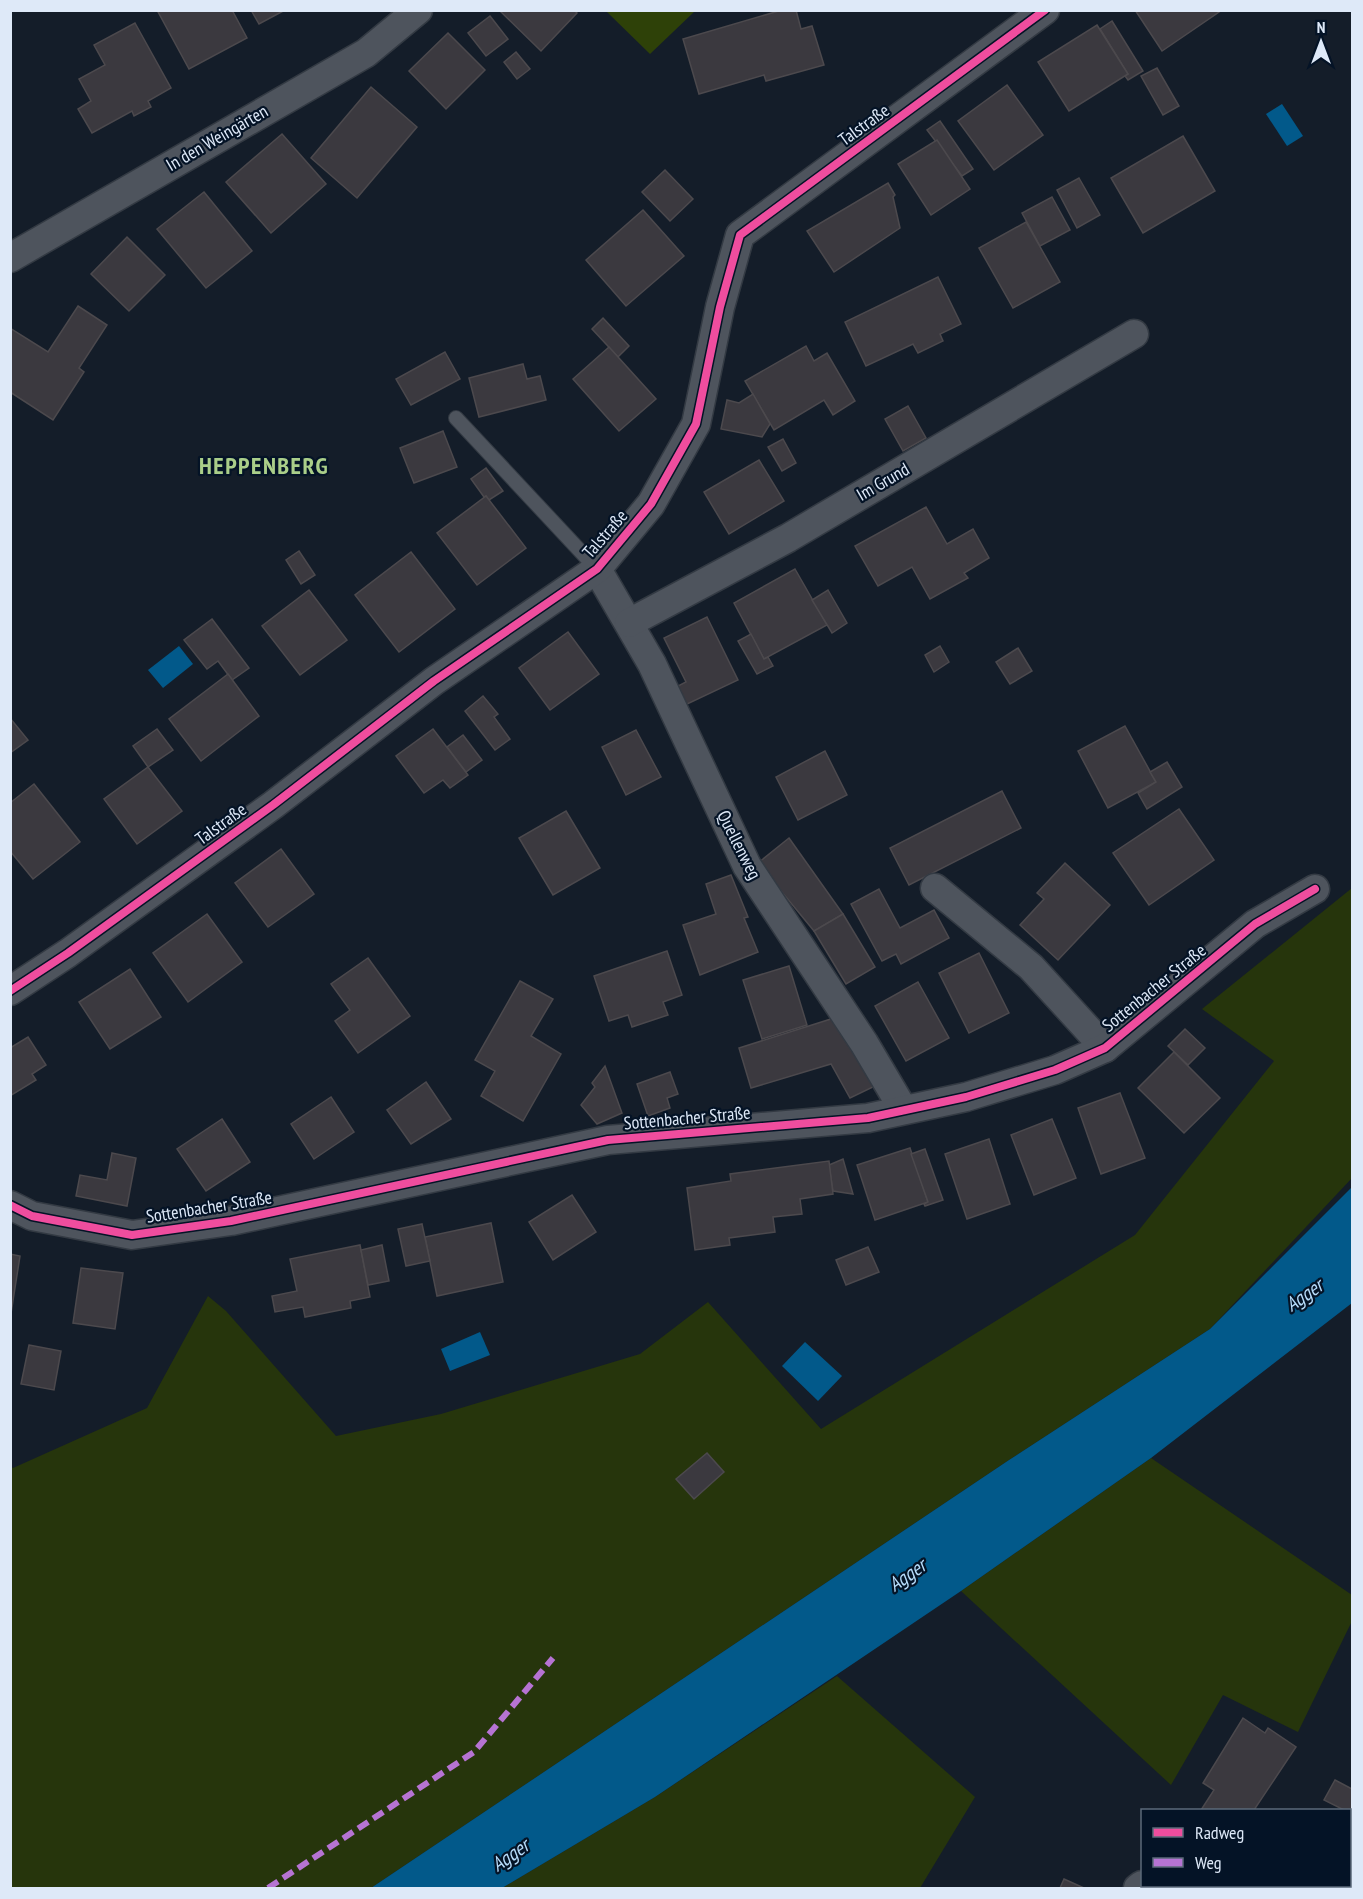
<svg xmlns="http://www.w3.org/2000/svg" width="1363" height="1899" viewBox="0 0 1363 1899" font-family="'PT Sans Narrow',sans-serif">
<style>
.green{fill:#26350c}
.forest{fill:#2e4108}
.water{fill:#02598a}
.building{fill:#3b393f;stroke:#4c494d;stroke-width:1.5}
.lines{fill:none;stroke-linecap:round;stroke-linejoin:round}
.lane-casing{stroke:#333a43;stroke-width:16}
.street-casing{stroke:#333a43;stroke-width:31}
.lane{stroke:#4e545d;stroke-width:14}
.street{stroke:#4e545d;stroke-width:28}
.quiet{stroke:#b673d3;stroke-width:6;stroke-dasharray:12 6;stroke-linecap:butt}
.cycleway-casing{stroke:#041326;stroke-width:11}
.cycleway{stroke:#ef4d9e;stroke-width:8}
.labels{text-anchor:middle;stroke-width:4.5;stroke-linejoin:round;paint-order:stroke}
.street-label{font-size:18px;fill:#dee9f8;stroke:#041326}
.water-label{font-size:20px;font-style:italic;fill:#b7dcfb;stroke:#041326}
.district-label{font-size:24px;font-weight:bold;letter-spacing:1.5px;fill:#aace89;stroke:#041326}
</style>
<rect width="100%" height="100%" fill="#141d29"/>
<!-- green -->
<g class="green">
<polygon points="1352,888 1352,1178 1210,1329 1009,1460 371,1888 11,1888 10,1466 13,1468 147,1408 208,1296 226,1311 336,1436 441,1414 640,1354 708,1302 821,1429 1135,1235 1274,1061 1202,1009"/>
<polygon points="1151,1458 1352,1595 1352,1621 1298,1732 1223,1695 1171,1785 961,1591"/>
<polygon points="837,1676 975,1797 920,1888 502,1888 655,1797"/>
</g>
<!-- forest -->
<polygon class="forest" points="606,11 695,11 650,54"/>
<!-- water -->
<g class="water">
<polygon points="1282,104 1303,136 1287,146 1266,114"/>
<polygon points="179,646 193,664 163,688 148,670"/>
<polygon points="1352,1187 1352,1303 1151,1458 961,1591 655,1797 502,1888 371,1888 1009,1460 1210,1329"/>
<polygon points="480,1332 490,1355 450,1371 441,1349"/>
<polygon points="805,1342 842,1376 818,1401 782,1366"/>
</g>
<!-- building -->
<g class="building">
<polygon points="157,10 232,10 247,38 189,69"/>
<polygon points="251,10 285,10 259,24"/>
<polygon points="499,10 574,10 577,13 541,51"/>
<polygon points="782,10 796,10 801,29 812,26 824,65 766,81 764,75 699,94 683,39"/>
<polygon points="1135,10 1222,10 1162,51"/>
<polygon points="490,16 508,39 486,56 468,33"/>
<polygon points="1112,21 1143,71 1128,80 1125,76 1128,74 1100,29"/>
<polygon points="135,23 171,88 148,101 151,107 134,116 132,111 92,133 78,109 91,101 79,79 105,65 94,45"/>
<polygon points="1097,25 1128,74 1069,111 1038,62"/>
<polygon points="448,33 485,70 446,109 409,71"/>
<polygon points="516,52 530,69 517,79 504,62"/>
<polygon points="1157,68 1179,106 1163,115 1141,76"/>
<polygon points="1007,85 1043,135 994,170 958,121"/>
<polygon points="371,87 417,127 357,198 311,158"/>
<polygon points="940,121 973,169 962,176 927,130"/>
<polygon points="282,134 326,184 271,233 226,182"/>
<polygon points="1183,136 1215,191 1143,233 1111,178"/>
<polygon points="937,140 970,189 931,215 898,164"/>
<polygon points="665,170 693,199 670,221 642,192"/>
<polygon points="1079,178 1100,215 1077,228 1057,190"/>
<polygon points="888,183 895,195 893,197 900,228 834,272 807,231"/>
<polygon points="204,192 252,251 206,288 157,229"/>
<polygon points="1052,197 1070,230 1040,246 1022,213"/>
<polygon points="643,210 684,256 626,306 586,260"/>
<polygon points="1026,222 1060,282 1013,308 979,248"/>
<polygon points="127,237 165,275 129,311 91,274"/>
<polygon points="938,277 961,324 940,334 943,341 918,353 913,344 866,366 845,322"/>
<polygon points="78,306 107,325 79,368 84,372 53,420 10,392 10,328 48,352"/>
<polygon points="603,318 629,346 618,357 592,329"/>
<polygon points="806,346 814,361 827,353 855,401 833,415 824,400 774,430 745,381"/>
<polygon points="609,347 656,399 619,431 573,379"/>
<polygon points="445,352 460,379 411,405 396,379"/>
<polygon points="523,364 527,379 540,376 546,400 479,417 469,378"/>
<polygon points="753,394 770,424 762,437 721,429 727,400 739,403"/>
<polygon points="908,406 926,438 903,451 885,419"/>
<polygon points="443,431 457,467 414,483 400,448"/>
<polygon points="783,439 796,463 782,471 768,447"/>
<polygon points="759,460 784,501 729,534 704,492"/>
<polygon points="486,468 503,491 489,500 486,496 484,497 471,479"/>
<polygon points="486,496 526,548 477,585 437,533"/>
<polygon points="926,507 947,544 973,529 989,558 964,573 968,578 930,599 912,567 878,586 855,546"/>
<polygon points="299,551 315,575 301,584 286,560"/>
<polygon points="411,552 455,609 399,652 355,595"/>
<polygon points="795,569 827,625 764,659 734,603"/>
<polygon points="309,590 347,640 300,675 262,626"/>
<polygon points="828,590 847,623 832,633 812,600"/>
<polygon points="707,617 738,680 685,705 676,687 686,682 664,638"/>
<polygon points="212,619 249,668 232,680 218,661 207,669 184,640"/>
<polygon points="568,632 599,674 550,710 519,668"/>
<polygon points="751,634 764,659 768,657 773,666 757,674 738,641"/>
<polygon points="940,646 949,662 934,672 925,655"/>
<polygon points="1018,648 1032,671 1010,684 996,662"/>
<polygon points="228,674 259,716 201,761 169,719"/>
<polygon points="483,696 498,714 494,717 510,739 495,750 465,711"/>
<polygon points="10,718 28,740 10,753"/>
<polygon points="1125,726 1156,782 1108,808 1078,751"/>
<polygon points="157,729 173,750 148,767 133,746"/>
<polygon points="433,729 468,775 450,788 443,780 424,793 396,756"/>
<polygon points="636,730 661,777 626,795 602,747"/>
<polygon points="463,735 482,760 466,772 447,747"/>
<polygon points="825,751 847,795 798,820 776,777"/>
<polygon points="1167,762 1182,787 1147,809 1138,793 1156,782 1150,772"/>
<polygon points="148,767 182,811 137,844 104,799"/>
<polygon points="34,784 80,842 33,879 10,851 10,803"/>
<polygon points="1002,791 1021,828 909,885 890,848"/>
<polygon points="1179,809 1214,860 1149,905 1113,853"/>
<polygon points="566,811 600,868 553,895 519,838"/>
<polygon points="789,838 843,914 814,931 758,863"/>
<polygon points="281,849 314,894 268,927 235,883"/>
<polygon points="1065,863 1110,905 1058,960 1020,925 1044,899 1037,893"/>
<polygon points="731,875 748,917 744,918 758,952 700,975 683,925 716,914 706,884"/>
<polygon points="879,889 900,928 934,910 949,938 901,964 896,954 882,961 851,904"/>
<polygon points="207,914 242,962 188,1002 153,953"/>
<polygon points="843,914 875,967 846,984 814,931"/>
<polygon points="667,951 682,995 663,1002 668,1015 632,1027 628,1015 609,1021 594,976"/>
<polygon points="979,953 1009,1013 969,1033 939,973"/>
<polygon points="368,958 410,1016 358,1053 335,1021 350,1010 331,984"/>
<polygon points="789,966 807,1025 762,1039 743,980"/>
<polygon points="130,969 161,1017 110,1049 79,1002"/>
<polygon points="520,981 553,999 531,1036 561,1054 523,1121 481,1096 495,1071 475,1060"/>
<polygon points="918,982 949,1038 906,1061 875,1006"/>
<polygon points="831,1019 875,1086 850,1098 831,1064 751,1088 739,1048"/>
<polygon points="1185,1029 1205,1048 1188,1065 1168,1046"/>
<polygon points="28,1037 46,1065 32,1074 36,1080 10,1096 10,1048"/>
<polygon points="1174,1052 1220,1098 1184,1133 1138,1088"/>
<polygon points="605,1066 622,1113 597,1124 581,1105 595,1087 592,1083"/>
<polygon points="670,1072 678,1094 667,1098 670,1108 648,1116 637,1084"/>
<polygon points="426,1082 451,1119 411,1144 387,1110"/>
<polygon points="1120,1093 1145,1158 1101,1174 1078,1108"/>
<polygon points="331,1097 354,1132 314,1159 291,1124"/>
<polygon points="222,1119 250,1162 206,1191 177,1149"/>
<polygon points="1052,1119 1076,1178 1034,1195 1011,1135"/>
<polygon points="989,1139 1010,1204 967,1219 945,1154"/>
<polygon points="910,1148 928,1202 875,1220 857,1165"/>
<polygon points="925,1149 943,1200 925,1206 924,1204 928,1202 911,1154"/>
<polygon points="112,1153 136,1158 127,1206 76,1196 80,1175 107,1180"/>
<polygon points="843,1159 853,1194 833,1191 829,1165"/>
<polygon points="829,1161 833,1194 800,1199 802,1214 773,1217 775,1232 729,1238 730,1245 695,1250 687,1188 731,1181 730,1174"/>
<polygon points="572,1195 596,1232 553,1260 529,1222"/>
<polygon points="491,1223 503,1282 437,1296 425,1237"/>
<polygon points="422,1224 430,1261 406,1266 398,1229"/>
<polygon points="360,1245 370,1297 350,1301 351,1308 305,1317 303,1307 275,1312 272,1296 297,1291 290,1259"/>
<polygon points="382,1245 389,1281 368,1285 361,1250"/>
<polygon points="868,1247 879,1272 846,1285 836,1260"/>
<polygon points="10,1254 20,1256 10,1320"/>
<polygon points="81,1268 123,1273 115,1329 73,1323"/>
<polygon points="29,1345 61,1351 54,1390 21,1384"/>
<polygon points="707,1453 724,1472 694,1499 676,1479"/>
<polygon points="1243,1718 1265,1733 1268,1728 1296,1747 1254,1810 1201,1810 1214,1790 1203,1783"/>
<polygon points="1335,1780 1352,1789 1352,1814 1324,1800"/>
<polygon points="1064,1879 1084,1888 1060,1888"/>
<polygon points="1273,1886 1327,1886 1325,1888 1278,1888"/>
</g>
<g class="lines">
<!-- lane casing -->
<g class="lane-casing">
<polyline id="lane" points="456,418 597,569"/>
</g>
<!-- street casing -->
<g class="street-casing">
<g id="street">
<polyline points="10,258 366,53 418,10"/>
<polyline points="597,569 652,664 747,866 864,1043 903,1109"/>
<polyline points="629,623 788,538 1134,334"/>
<polyline points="935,888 1031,967 1105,1048"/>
<polyline points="10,991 68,953 273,805 434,681 597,569 651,504 696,424 720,307 740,235 1045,10"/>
<polyline points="10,1205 32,1216 132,1235 231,1221 608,1140 868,1118 966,1097 1055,1070 1105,1048 1255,924 1315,889"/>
<polyline points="1190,1886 1196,1888"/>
<polyline points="1138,1888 1142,1885"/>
</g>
</g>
<!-- lane -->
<use href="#lane" class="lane"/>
<!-- street -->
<use href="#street" class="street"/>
<!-- quiet -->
<polyline class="quiet" points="268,1888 474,1752 553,1658"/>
<!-- cycleway casing -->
<g class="cycleway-casing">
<g id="cycleway">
<polyline points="10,991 68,953 273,805 434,681 597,569 651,504 696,424 720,307 740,235 1045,10"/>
<polyline points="10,1205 32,1216 132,1235 231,1221 608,1140 868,1118 966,1097 1055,1070 1105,1048 1255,924 1315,889"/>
</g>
</g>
<!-- cycleway -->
<use href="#cycleway" class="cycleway"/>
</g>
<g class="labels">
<!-- street labels -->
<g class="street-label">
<text transform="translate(864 125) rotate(-36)" y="6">Talstraße</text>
<text transform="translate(217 138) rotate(-30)" y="6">In den Weingärten</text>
<text transform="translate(883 482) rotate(-30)" y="6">Im Grund</text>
<text transform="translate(605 534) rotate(-49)" y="6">Talstraße</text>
<text transform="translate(221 824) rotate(-36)" y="6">Talstraße</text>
<text transform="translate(739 845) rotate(63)" y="6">Quellenweg</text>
<text transform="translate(1154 988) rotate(-39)" y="6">Sottenbacher Straße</text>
<text transform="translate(687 1118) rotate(-5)" y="6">Sottenbacher Straße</text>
<text transform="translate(209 1207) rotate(-9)" y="6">Sottenbacher Straße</text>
</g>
<!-- water labels -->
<g class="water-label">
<text transform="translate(1304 1295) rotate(-35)" y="7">Agger</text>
<text transform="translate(907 1575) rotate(-35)" y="7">Agger</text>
<text transform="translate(510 1855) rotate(-35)" y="7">Agger</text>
</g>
<!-- district labels -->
<g class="district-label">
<text x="264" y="474">HEPPENBERG</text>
</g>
</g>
<!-- border -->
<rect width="1363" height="1899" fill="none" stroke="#dee9f8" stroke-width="24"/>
<!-- legend -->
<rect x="1141" y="1809" width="210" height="78" fill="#041326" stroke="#5b697a" stroke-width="1.5"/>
<rect x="1153" y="1828" width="30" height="9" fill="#ef4d9e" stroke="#5b697a" stroke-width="1.5"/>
<text x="1195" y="1839" font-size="18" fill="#dee9f8">Radweg</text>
<rect x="1153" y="1858" width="30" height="9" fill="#b673d3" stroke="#5b697a" stroke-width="1.5"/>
<text x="1195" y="1869" font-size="18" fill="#dee9f8">Weg</text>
<!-- north arrow -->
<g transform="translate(1321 42)" stroke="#041326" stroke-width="4.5" paint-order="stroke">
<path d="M0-4.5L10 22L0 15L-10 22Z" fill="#dee9f8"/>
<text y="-9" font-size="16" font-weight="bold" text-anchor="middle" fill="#dee9f8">N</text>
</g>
</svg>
